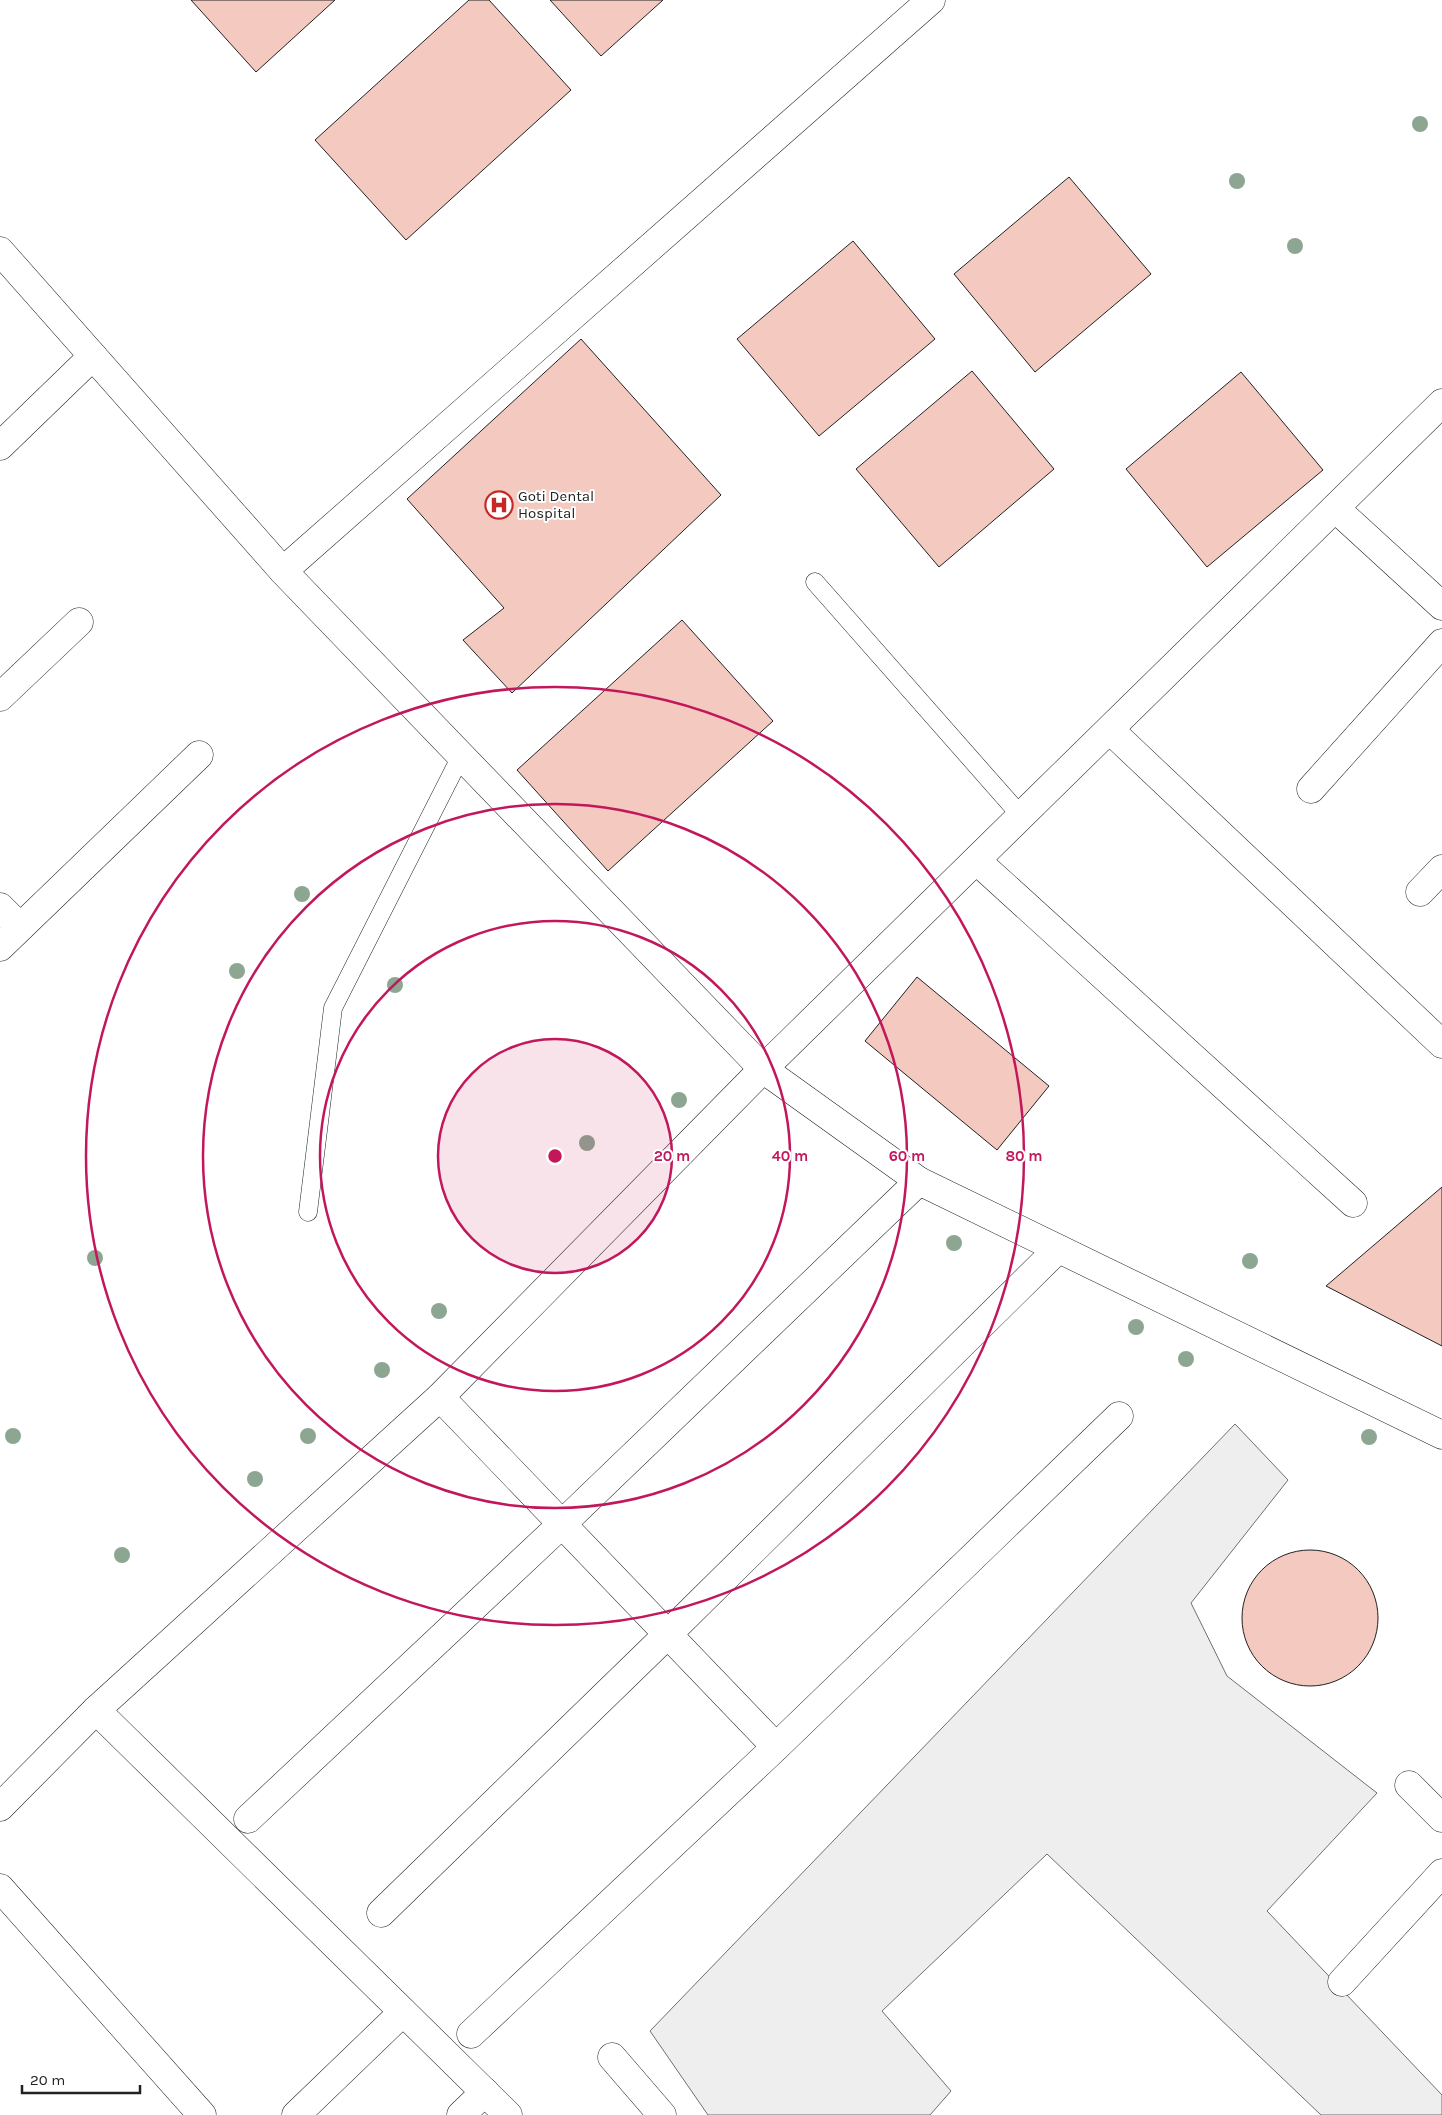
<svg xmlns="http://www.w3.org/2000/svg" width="1442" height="2115" viewBox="0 0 1442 2115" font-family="Karla,sans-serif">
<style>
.green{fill:#eee;stroke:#6f6f6f}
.building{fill:#f3c9c0;stroke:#222}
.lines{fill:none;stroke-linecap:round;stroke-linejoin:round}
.service-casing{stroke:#222;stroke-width:19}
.minor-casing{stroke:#222;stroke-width:29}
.tertiary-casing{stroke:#222;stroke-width:29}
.service{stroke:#fff;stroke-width:18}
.minor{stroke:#fff;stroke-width:28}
.tertiary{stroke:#fff;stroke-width:28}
.tree{fill:#8da692}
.ring{fill:none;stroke:#c2185b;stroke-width:2.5}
.labels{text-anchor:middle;stroke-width:4;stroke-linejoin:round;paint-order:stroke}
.poi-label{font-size:15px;fill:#222;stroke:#fff;text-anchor:start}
.centre{fill:#c2185b;stroke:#fff;stroke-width:2.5}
.ring-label{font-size:15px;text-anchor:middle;font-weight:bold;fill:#c2185b;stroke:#fff;stroke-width:4;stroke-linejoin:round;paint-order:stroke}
</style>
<rect width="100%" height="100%" fill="#fff"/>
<!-- green -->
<polygon class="green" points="1235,1424 1288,1480 1191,1603 1227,1676 1377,1793 1267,1911 1442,2095 1442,2115 1321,2115 1047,1854 882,2011 951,2091 930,2115 708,2115 650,2031"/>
<!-- building -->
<g class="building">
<polygon points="191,0 335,0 256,72"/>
<polygon points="469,0 489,0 571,90 406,240 315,140"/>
<polygon points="550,0 663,0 601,56"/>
<polygon points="1069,177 1151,274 1035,372 954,274"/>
<polygon points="853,241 935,339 819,436 737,339"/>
<polygon points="581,339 721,495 512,693 463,640 504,608 407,499"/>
<polygon points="972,371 1054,469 939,567 856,469"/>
<polygon points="1241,372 1323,470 1207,567 1126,469"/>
<polygon points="682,620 773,721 608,871 517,770"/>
<polygon points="917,977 1049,1086 997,1150 865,1041"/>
<polygon points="1442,1187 1442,1346 1326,1286"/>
<circle cx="1310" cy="1618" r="68"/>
</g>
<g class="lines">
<!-- service casing -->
<g class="service-casing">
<g id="service">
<polyline points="815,582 1022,817"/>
<polyline points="308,1212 333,1008 461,756"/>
</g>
</g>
<!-- minor casing -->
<g class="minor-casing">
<g id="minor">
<polyline points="0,446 93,356"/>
<polyline points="1335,508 1442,606"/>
<polyline points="283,571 931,0"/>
<polyline points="0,697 79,622"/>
<polyline points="1110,730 1442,1044"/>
<polyline points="1311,789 1442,643"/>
<polyline points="977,861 1353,1203"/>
<polyline points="1420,892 1442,869"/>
<polyline points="0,907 20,927"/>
<polyline points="0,947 199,755"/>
<polyline points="440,1397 776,1747"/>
<polyline points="96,1710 508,2115"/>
<polyline points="1409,1785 1442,1818"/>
<polyline points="248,1819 562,1524 919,1181"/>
<polyline points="0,1888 202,2115"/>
<polyline points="381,1913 668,1634 1058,1249"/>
<polyline points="1342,1982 1442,1873"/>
<polyline points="471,2034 776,1747 1119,1416"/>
<polyline points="612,2057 662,2115"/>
<polyline points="296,2115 403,2012"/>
<polyline points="461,2115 485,2092"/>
</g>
</g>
<!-- tertiary casing -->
<g class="tertiary-casing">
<g id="tertiary">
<polyline points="0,251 283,571 763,1069 919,1181 1442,1435"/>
<polyline points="0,1807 96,1710 440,1397 763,1069 1442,403"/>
</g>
</g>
<!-- service -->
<use href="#service" class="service"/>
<!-- minor -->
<use href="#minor" class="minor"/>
<!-- tertiary -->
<use href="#tertiary" class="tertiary"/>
</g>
<!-- trees -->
<g class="tree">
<circle cx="1420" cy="124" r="8"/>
<circle cx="1237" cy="181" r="8"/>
<circle cx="1295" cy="246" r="8"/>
<circle cx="302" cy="894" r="8"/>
<circle cx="237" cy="971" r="8"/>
<circle cx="395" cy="985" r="8"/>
<circle cx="679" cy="1100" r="8"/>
<circle cx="587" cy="1143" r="8"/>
<circle cx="954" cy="1243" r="8"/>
<circle cx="95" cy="1258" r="8"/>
<circle cx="1250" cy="1261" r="8"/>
<circle cx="439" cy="1311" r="8"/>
<circle cx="1136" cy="1327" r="8"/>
<circle cx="1186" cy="1359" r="8"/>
<circle cx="382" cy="1370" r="8"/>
<circle cx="13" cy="1436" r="8"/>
<circle cx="308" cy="1436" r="8"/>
<circle cx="1369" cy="1437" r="8"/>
<circle cx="255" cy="1479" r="8"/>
<circle cx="122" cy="1555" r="8"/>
</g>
<!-- distance rings -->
<circle cx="555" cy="1156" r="117" fill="#c2185b" fill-opacity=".12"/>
<g class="ring">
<circle cx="555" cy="1156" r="117"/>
<circle cx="555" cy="1156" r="235"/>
<circle cx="555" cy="1156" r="352"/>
<circle cx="555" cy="1156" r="469"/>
</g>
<!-- icons -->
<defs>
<g id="hospital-ring" transform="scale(1.4375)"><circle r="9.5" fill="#fff" stroke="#c62828" stroke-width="1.5"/><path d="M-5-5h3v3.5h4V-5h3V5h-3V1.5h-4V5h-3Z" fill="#c62828"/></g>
</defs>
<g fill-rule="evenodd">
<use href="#hospital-ring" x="499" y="505"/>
</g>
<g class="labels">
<!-- poi labels -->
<g class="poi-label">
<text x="518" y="501">Goti Dental<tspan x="518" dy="17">Hospital</tspan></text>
</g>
</g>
<circle cx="555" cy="1156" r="8" class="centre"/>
<g class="ring-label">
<text x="672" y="1161">20 m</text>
<text x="790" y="1161">40 m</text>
<text x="907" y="1161">60 m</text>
<text x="1024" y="1161">80 m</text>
</g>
<!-- scale -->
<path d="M22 2085v8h118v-8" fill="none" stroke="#222222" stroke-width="2.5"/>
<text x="30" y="2085" font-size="15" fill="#222222" stroke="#ffffff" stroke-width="4" paint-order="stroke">20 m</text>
</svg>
